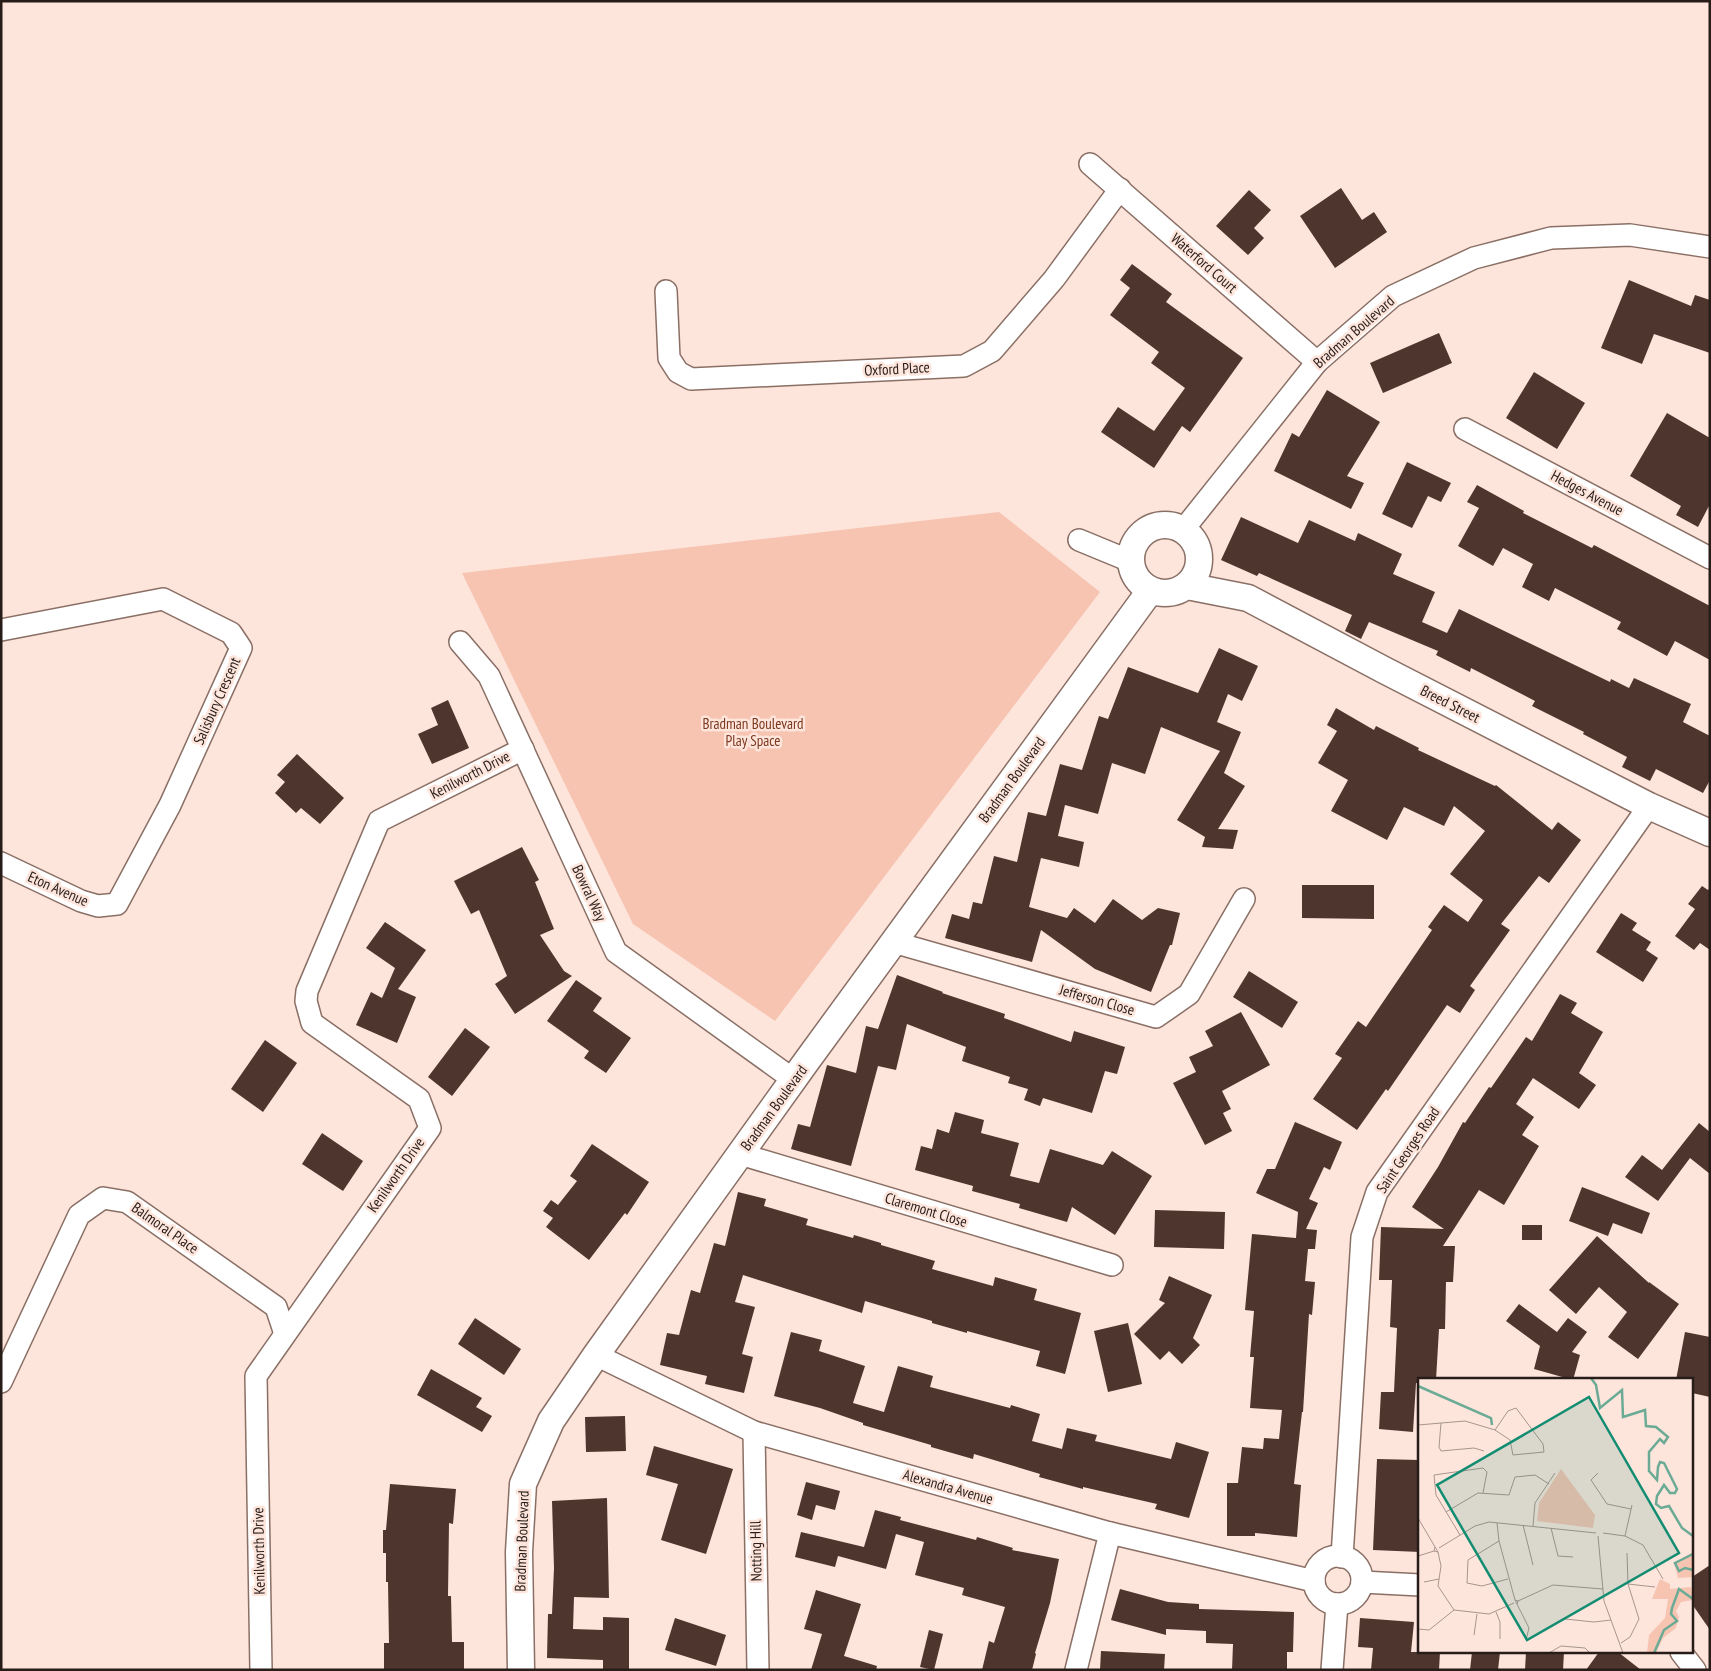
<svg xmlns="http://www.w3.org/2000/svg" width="1711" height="1671" viewBox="0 0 1711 1671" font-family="'PT Sans Narrow',sans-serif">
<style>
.green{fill:#f7c4b2}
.building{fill:#4e362e}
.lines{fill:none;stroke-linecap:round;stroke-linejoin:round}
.minor-casing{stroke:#8a6f65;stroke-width:24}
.tertiary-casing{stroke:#8a6f65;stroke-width:29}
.minor{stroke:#fff;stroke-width:21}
.tertiary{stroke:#fff;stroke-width:26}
.labels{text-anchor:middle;stroke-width:5;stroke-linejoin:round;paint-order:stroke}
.street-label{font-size:15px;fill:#271c18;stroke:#fde5dc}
.park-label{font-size:15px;fill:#7c381e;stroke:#fde5dc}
.inset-river{fill:none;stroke:#6bab96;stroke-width:2.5}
.inset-road{fill:none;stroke:#a7958e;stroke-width:1}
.view{fill:#128d72;fill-opacity:0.15;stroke:#128d72;stroke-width:2.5}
.inset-edge{fill:none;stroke:#271c18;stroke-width:2.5}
</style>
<rect width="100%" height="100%" fill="#fde5dc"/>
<!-- green -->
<polygon class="green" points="999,512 1100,592 775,1021 633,924 462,573"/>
<!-- building -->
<g class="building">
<polygon points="1341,188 1362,220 1374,212 1387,232 1335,268 1300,216"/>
<polygon points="1249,190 1271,210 1254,228 1264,238 1248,255 1216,226"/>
<polygon points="1132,264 1172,294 1166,302 1243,358 1190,432 1182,426 1154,468 1101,432 1118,407 1154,431 1185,388 1151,363 1159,352 1110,315 1130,288 1120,280"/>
<polygon points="1629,280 1691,306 1695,295 1710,300 1710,353 1654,334 1642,364 1601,348"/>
<polygon points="1439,333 1452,363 1383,393 1370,363"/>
<polygon points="1534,372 1585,403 1557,449 1506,418"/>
<polygon points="1327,390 1380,422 1347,476 1364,483 1351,509 1274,471 1292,433 1299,437"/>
<polygon points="1667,413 1710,438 1710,504 1698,527 1676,515 1681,506 1630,476"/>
<polygon points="1407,462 1451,483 1441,502 1428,496 1412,528 1382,514"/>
<polygon points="1477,485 1524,511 1523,513 1592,548 1594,545 1710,606 1710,660 1675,641 1667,656 1617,629 1621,622 1555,588 1549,601 1522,587 1533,564 1503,548 1493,566 1458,546 1479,508 1467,502"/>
<polygon points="1241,517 1298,543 1309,520 1355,541 1358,533 1402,554 1393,574 1435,592 1422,622 1447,633 1459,609 1610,682 1611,679 1629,688 1634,678 1691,704 1683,722 1710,736 1710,780 1703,793 1656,769 1650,781 1622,767 1627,757 1583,734 1584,732 1532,706 1535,701 1471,668 1470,672 1436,655 1438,651 1369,622 1361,639 1345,631 1352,615 1259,573 1257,576 1221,560"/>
<polygon points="1219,648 1258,666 1242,701 1228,694 1217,722 1241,732 1224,773 1245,786 1218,829 1238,830 1233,849 1202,847 1205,837 1177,820 1220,751 1161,727 1145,774 1112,763 1098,814 1065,805 1058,836 1084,842 1079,867 1041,858 1029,907 1067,918 1074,908 1095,923 1113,899 1142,920 1158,908 1180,913 1172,945 1170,945 1151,992 1095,969 1041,930 1032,962 945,938 952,914 969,919 973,902 982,904 994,856 1017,862 1028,812 1046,816 1060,764 1082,770 1099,716 1108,719 1128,667 1198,693"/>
<polygon points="448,700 469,748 432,764 418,734 438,725 431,708"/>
<polygon points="1336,708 1374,730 1376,726 1419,748 1418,750 1495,786 1496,785 1552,830 1558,822 1581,840 1549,883 1539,876 1501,924 1510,930 1470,986 1475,990 1460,1013 1447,1005 1388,1091 1386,1089 1357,1130 1313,1099 1342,1058 1335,1054 1358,1021 1366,1027 1432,930 1428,927 1444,905 1468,922 1483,900 1450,874 1485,831 1454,806 1444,826 1404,807 1387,840 1331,811 1348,780 1318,763 1337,731 1327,725"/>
<polygon points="297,754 344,798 320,824 301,808 296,813 275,793 285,782 277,775"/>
<polygon points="522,847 539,880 535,882 554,929 540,935 564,971 572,976 515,1014 495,984 507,976 479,910 471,914 454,881"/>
<polygon points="1302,885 1374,885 1374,919 1302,918"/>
<polygon points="1702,886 1708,890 1710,888 1710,950 1700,943 1694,950 1675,936 1695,909 1688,904"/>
<polygon points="1621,913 1637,923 1632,930 1651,942 1646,950 1658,958 1643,982 1596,952"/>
<polygon points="385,922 426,950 398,989 416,997 397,1043 356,1025 371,992 382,998 395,968 366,948"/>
<polygon points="1249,971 1298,1002 1282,1028 1233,997"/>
<polygon points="897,975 943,992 942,993 1005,1014 1004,1018 1071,1042 1074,1031 1125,1047 1117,1074 1105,1071 1092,1113 1043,1098 1040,1106 1024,1100 1028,1089 1008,1083 1010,1077 962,1061 966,1047 907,1024 896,1070 878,1066 851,1166 791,1149 798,1124 810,1127 827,1065 856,1073 866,1026 878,1029"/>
<polygon points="576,980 602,998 593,1011 631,1038 606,1073 584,1058 589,1051 547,1021"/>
<polygon points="1560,994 1577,1003 1571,1013 1603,1032 1579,1073 1596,1085 1579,1109 1533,1078 1516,1104 1534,1117 1522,1135 1539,1146 1504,1205 1479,1190 1443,1246 1455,1246 1453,1282 1446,1282 1445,1329 1439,1329 1436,1380 1420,1380 1420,1383 1416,1383 1413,1432 1379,1429 1381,1392 1394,1392 1397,1328 1390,1327 1392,1280 1379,1280 1381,1227 1444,1229 1412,1207 1438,1167 1463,1122 1465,1123 1489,1087 1491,1088 1526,1037 1532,1041"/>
<polygon points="1241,1012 1270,1065 1222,1091 1231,1109 1223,1113 1232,1131 1205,1145 1173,1083 1196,1072 1189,1057 1213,1046 1205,1031"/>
<polygon points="465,1028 490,1047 452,1096 428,1077"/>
<polygon points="265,1040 297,1063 263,1112 231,1089"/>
<polygon points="955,1112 984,1120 981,1133 1019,1143 1010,1176 1039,1183 1050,1149 1103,1165 1112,1151 1152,1176 1115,1235 1072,1207 1067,1222 1019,1208 1020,1204 972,1191 973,1186 915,1170 921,1146 932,1149 937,1129 949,1133"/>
<polygon points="1295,1122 1342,1142 1330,1170 1324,1167 1309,1199 1318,1203 1306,1229 1317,1230 1315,1249 1308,1249 1305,1281 1315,1282 1312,1315 1309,1314 1303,1412 1302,1412 1294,1484 1301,1485 1297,1537 1255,1533 1255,1536 1227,1536 1227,1483 1238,1483 1242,1447 1263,1449 1264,1438 1279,1439 1282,1410 1250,1408 1254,1357 1250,1357 1254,1311 1245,1310 1252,1234 1296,1238 1298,1212 1256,1193 1267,1169 1275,1169"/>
<polygon points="1699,1123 1710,1132 1710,1174 1690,1158 1658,1201 1625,1177 1642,1155 1662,1170"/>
<polygon points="322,1133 363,1161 343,1191 302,1164"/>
<polygon points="592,1144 649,1182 627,1215 625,1213 589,1260 546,1227 553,1218 543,1211 551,1200 558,1205 577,1181 570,1176"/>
<polygon points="1582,1187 1650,1213 1642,1234 1613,1223 1608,1236 1569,1221"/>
<polygon points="738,1192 766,1199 764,1206 808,1219 806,1225 853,1238 854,1235 881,1243 881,1245 935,1261 932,1269 993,1286 995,1277 1037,1289 1034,1300 1081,1313 1065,1374 1036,1366 1040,1351 967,1331 967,1333 932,1323 932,1321 865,1301 862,1313 743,1275 735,1302 755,1307 742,1354 753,1357 744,1393 705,1384 707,1376 660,1365 667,1333 679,1335 691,1290 700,1293 714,1243 725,1246"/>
<polygon points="1155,1210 1225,1212 1224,1249 1154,1247"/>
<rect x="1522" y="1225" width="20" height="15"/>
<polygon points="1597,1236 1649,1283 1649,1282 1679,1304 1638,1359 1608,1337 1627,1312 1599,1287 1576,1314 1549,1290"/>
<polygon points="1169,1276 1212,1295 1193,1338 1200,1345 1182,1364 1169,1351 1160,1360 1134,1334 1165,1303 1159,1300"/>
<polygon points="1519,1304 1557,1332 1568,1318 1587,1332 1572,1352 1580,1355 1573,1380 1534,1369 1540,1346 1506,1321"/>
<polygon points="475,1318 521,1349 504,1375 458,1344"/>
<polygon points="1128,1323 1142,1384 1108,1392 1094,1331"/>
<polygon points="791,1332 822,1340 819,1351 865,1366 853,1403 884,1412 898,1366 933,1376 930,1387 1010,1408 1011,1405 1040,1414 1032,1441 1062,1449 1067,1428 1097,1435 1095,1441 1171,1459 1176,1442 1209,1452 1189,1518 1155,1509 1157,1504 1083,1487 1083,1489 1039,1477 1040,1474 974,1454 973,1459 931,1447 931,1445 863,1425 863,1423 820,1408 774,1396"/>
<polygon points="1685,1332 1710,1337 1710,1397 1692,1393 1692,1380 1676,1380"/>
<polygon points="431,1369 482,1398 476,1407 492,1416 482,1432 417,1395"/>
<polygon points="625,1416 626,1451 586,1452 585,1417"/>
<polygon points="654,1446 733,1469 706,1554 661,1540 678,1484 646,1475"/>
<polygon points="1377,1459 1420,1460 1420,1552 1373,1550"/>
<polygon points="806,1482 840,1491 835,1510 816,1505 812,1520 797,1515"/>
<polygon points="390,1484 456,1489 453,1524 449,1523 448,1596 451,1596 452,1642 464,1642 464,1670 384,1670 384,1643 389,1643 388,1582 386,1582 386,1553 383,1553 383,1530 386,1530"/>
<polygon points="607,1498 609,1598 574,1597 573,1629 603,1630 603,1617 629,1618 629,1670 603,1669 603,1660 547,1658 548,1614 552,1614 554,1568 552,1501"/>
<polygon points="875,1510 901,1517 900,1520 976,1540 977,1537 1013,1548 1012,1550 1059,1559 1050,1603 1035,1653 1036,1654 1032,1670 982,1670 989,1641 994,1643 1005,1607 962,1595 964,1588 915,1575 924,1542 896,1534 886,1569 838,1556 835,1567 795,1557 801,1532 864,1547"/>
<polygon points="1710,1565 1710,1630 1692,1604 1692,1577"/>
<polygon points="1120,1589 1168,1602 1199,1604 1199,1609 1294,1612 1293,1652 1287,1652 1287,1670 1232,1670 1233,1644 1206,1643 1206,1631 1166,1629 1166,1635 1111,1620"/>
<polygon points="816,1590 861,1604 844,1656 877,1666 876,1670 811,1670 822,1634 804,1629"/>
<polygon points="675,1618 726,1635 716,1666 665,1650"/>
<polygon points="1360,1618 1414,1622 1411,1652 1440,1652 1439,1670 1371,1670 1373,1648 1358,1647"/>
<polygon points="929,1630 943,1634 934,1670 920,1667"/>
<polygon points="1101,1651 1165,1654 1164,1670 1100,1670"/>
<polygon points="1472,1652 1500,1652 1498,1670 1470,1670"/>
<polygon points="1526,1652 1564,1652 1563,1670 1525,1670"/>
<polygon points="1599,1652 1618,1652 1641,1670 1586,1670"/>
</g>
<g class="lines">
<!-- minor casing -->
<g class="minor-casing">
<g id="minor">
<polyline points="1090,164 1317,362"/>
<polyline points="666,291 669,358 678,372 691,379 964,366 992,351 1054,279 1120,189"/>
<polyline points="1465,429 1710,558"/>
<polyline points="1183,530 1317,362 1393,296 1474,258 1551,238 1630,235 1710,247"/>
<polyline points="1079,540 1130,561"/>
<polyline points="1,630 163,599 231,633 241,648 170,805 117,904 98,906 81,901 1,863"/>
<polyline points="460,642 489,676 616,952 794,1080"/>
<polyline points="893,942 1156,1017 1189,994 1244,899"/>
<polyline points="740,1154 1112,1265"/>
<polyline points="596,1355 754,1432 1110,1533 1314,1581"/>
<polyline points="1,1382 79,1215 103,1198 127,1202 276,1307 285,1334"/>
<polyline points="754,1432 758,1670"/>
<circle cx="1338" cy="1580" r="24"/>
<polyline points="1342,1557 1362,1237 1377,1192 1649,806"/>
<polyline points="1362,1582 1420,1585"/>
<polyline points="1681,1652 1695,1670"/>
<polyline points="261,1670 256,1376 430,1128 419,1099 312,1023 306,1001 307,991 379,821 523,749"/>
<polyline points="1076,1670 1110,1533"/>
<polyline points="1332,1670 1337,1604"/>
</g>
</g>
<!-- tertiary casing -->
<g class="tertiary-casing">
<g id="tertiary">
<circle cx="1165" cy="559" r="34"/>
<polyline points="1187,586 1248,598 1384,670 1649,806 1710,833"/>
<polyline points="521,1670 519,1552 523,1484 551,1421 596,1355 806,1062 1150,591"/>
</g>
</g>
<!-- minor -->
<use href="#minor" class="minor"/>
<!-- tertiary -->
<use href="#tertiary" class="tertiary"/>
</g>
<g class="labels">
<!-- street labels -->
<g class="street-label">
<text transform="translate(1204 263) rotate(41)" y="5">Waterford Court</text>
<text transform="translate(1354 332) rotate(-41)" y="5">Bradman Boulevard</text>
<text transform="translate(897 369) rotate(-3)" y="5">Oxford Place</text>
<text transform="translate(1587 493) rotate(28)" y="5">Hedges Avenue</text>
<text transform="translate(217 701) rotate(-66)" y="5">Salisbury Crescent</text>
<text transform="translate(1450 704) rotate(27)" y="5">Breed Street</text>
<text transform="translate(470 775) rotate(-27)" y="5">Kenilworth Drive</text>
<text transform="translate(1012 780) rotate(-54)" y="5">Bradman Boulevard</text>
<text transform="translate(58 889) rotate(24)" y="5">Eton Avenue</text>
<text transform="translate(589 893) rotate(65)" y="5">Bowral Way</text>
<text transform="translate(1097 1000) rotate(16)" y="5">Jefferson Close</text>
<text transform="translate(774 1108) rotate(-54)" y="5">Bradman Boulevard</text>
<text transform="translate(1408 1150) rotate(-56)" y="5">Saint Georges Road</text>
<text transform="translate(396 1175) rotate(-55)" y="5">Kenilworth Drive</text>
<text transform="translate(926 1210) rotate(17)" y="5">Claremont Close</text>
<text transform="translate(165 1228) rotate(35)" y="5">Balmoral Place</text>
<text transform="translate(948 1487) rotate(16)" y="5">Alexandra Avenue</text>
<text transform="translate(522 1541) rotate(-88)" y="5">Bradman Boulevard</text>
<text transform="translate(259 1551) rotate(-91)" y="5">Kenilworth Drive</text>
<text transform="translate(756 1551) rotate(-91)" y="5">Notting Hill</text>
</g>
<!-- park labels -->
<g class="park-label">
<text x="753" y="729">Bradman Boulevard<tspan x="753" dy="17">Play Space</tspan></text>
</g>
</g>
<!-- overview -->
<g transform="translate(1418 1378)">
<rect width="275" height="275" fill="#fde5dc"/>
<path d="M143,91L177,137L175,150L119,143L121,125ZM275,174V199L260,200L256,185ZM242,201L252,206V211L273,209L275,222L263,224L258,233L261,239L258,250L245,260L238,275H229L231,257L247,240L250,221H234Z" fill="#f7c4b2"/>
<path class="inset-river" d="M173,0L178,7L182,30L204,12L205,39L227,32L228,48L238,49L250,59L246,65L242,61L231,74V93L239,102L240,89L242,84L246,85L259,111L257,115H252L246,107L239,118L238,126L243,130L251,128L264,150L275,158M0,8L73,40L74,47M275,176L257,185L261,193L267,190L275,192M236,275L246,252L259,243L253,236L254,230L261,211L275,221"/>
<path class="inset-road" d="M23,45L21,69L23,73L56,70L66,73M0,47L47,43L77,52L92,62L95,77L126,74L125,66L98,30L90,33L77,52M180,95L173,102L189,126L213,131M28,134L60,115L91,117L97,99L117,97L131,106M0,140L20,174L16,173L17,169M79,145L81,163L97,222M105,147L115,187M115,148L117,125L137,95M133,150L140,178L155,179M185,155L207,158L225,167L245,201M42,157L18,117L16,97L65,90L69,94L65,115M180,158L186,223L205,275M207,158L214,127M81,163L50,182L49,205L64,208L90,201M21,170L57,148L71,144L178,155M20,174L23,188L20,208L36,232L71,236L96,225M0,178L16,173M6,204L21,201M210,206L237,209M100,223L135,207L185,211M99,226L100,223L97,222L111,250L108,262M78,234L82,244V261M147,241L176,244L193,242M0,251L11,252L36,232M56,257L59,236M203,265L212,259L221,241L210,206L209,175M131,275L143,268L167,270L172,275"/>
<path class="view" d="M171,19L261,175L109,262L19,107Z"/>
<rect width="275" height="275" class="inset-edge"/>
</g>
<!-- border -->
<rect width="1711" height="1671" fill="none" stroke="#271c18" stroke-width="5"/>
</svg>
